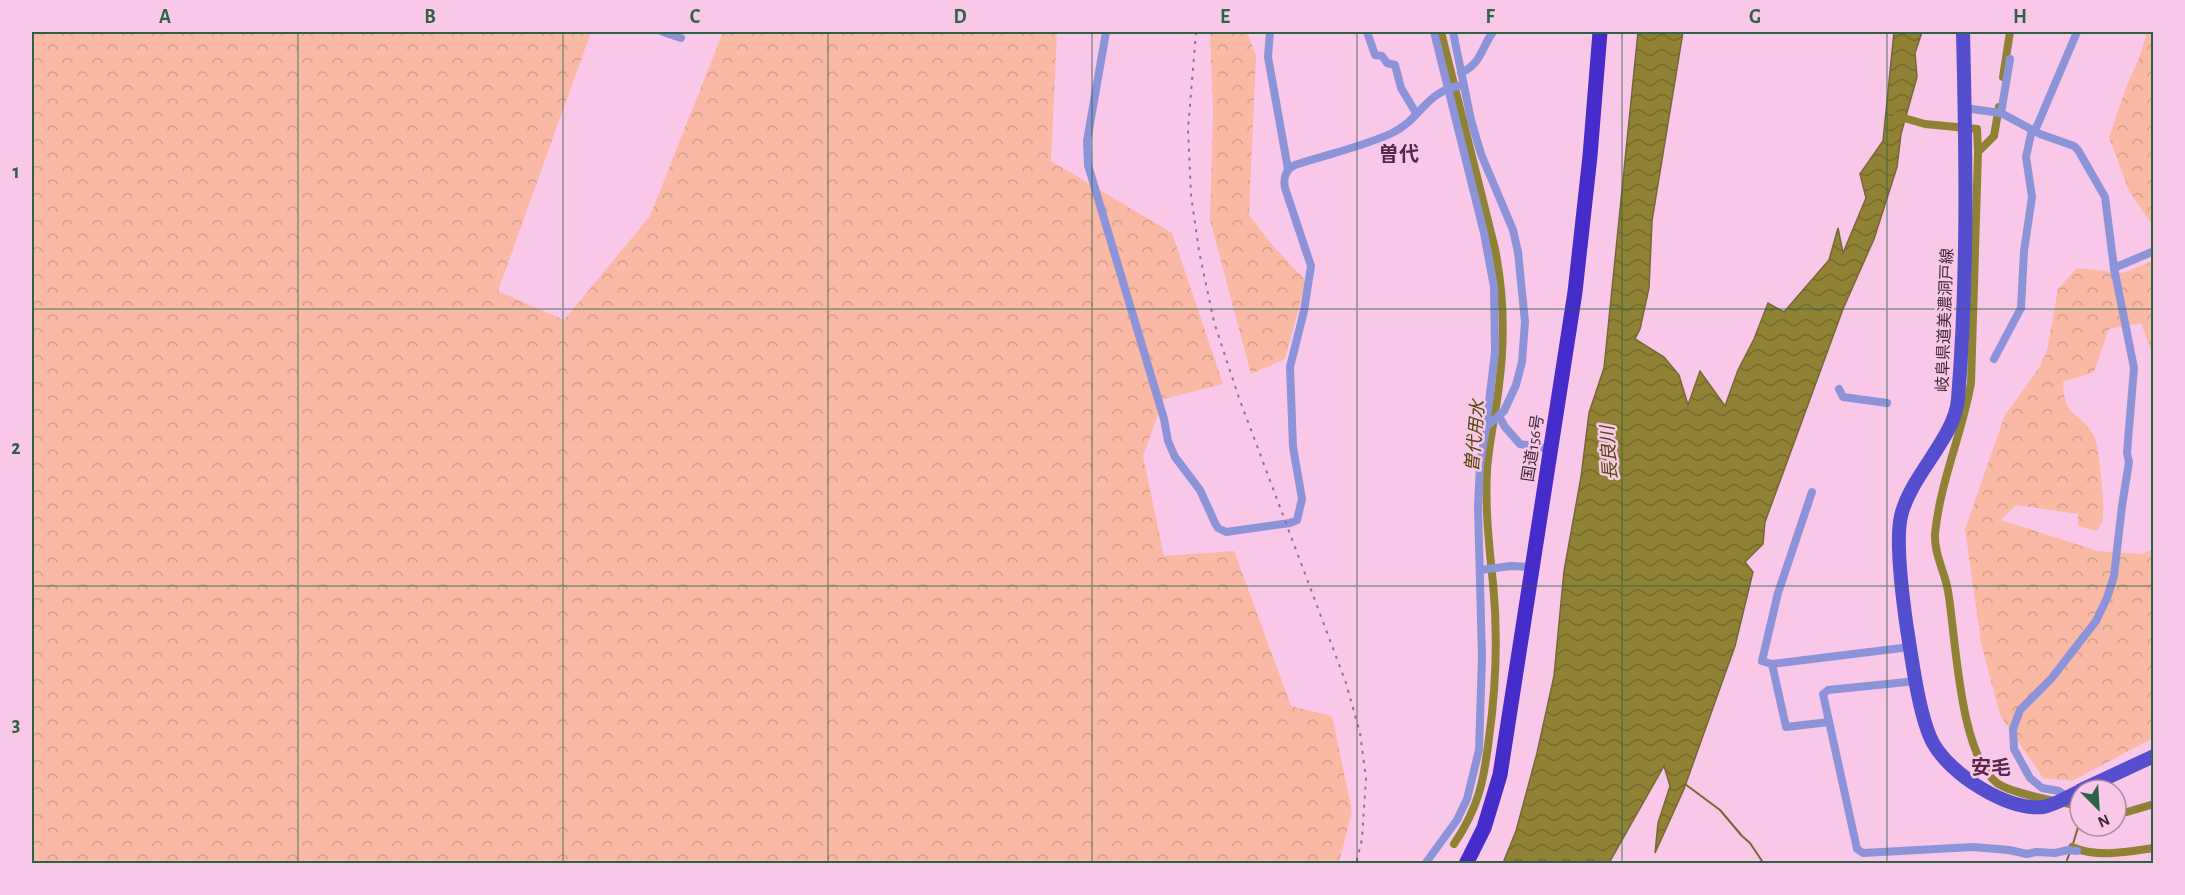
<svg xmlns="http://www.w3.org/2000/svg" width="2185" height="895" viewBox="0 0 2185 895" font-family="'Alegreya Sans','Noto Sans JP',sans-serif">
<style>
.forest{fill:url(#forest-crowns)}
.water{fill:url(#water-waves);stroke:#776736;stroke-width:1.5}
.lines{fill:none;stroke-linecap:round;stroke-linejoin:round}
.stream{stroke:#776736;stroke-width:2}
.canal{stroke:#908235;stroke-width:8}
.street{stroke:#8d93d8;stroke-width:8}
.primary{stroke:#554fcf;stroke-width:14}
.highway{stroke:#462cca;stroke-width:15}
.rail{stroke:#927087;stroke-width:2;stroke-dasharray:3 6;stroke-linecap:butt}
.grid{fill:none;stroke:#2d6247;stroke-width:1.5;stroke-opacity:0.55}
.labels{text-anchor:middle;stroke-width:5;stroke-linejoin:round;paint-order:stroke}
.street-label{font-size:16px;fill:#3e2737;stroke:#f9c8e8}
.water-label{font-size:18px;font-style:italic;fill:#524708;stroke:#f9c8e8}
.quarter-label{font-size:20px;font-weight:bold;fill:#572749;stroke:#f9c8e8}
.neatline{fill:none;stroke:#2d6247;stroke-width:2}
.grid-label{font-size:20px;text-anchor:middle;font-weight:bold;fill:#2d6247}
</style>
<defs>
<pattern id="forest-crowns" width="20" height="18" patternUnits="userSpaceOnUse" patternTransform="scale(1.5)"><rect width="20" height="18" fill="#f9b9a4"/><path d="M2 6a3 3 0 1 1 6 0M12 15a3 3 0 1 1 6 0" fill="none" stroke="#d69f8e"/></pattern>
<pattern id="water-waves" width="16" height="10" patternUnits="userSpaceOnUse" patternTransform="scale(1.5)"><rect width="16" height="10" fill="#908235"/><path d="M0 5q4-4 8 0t8 0" fill="none" stroke="#776a2e"/></pattern>
</defs>
<rect width="100%" height="100%" fill="#f9c8e8"/>
<!-- forest -->
<g class="forest">
<polygon points="32,32 591,32 498,291 564,320 650,216 723,32 1057,32 1051,161 1172,233 1223,384 1164,399 1143,456 1164,556 1234,551 1291,706 1332,716 1352,811 1339,863 32,863"/>
<polygon points="1210,32 1247,32 1256,56 1249,215 1272,245 1306,281 1285,359 1251,374 1210,220 1213,112"/>
<polygon points="2147,32 2154,32 2153,226 2129,191 2109,137 2127,85 2140,56"/>
<path d="M2153,261V356L2141,323L2109,329L2094,372L2063,382C2064,421 2080,410 2094,436C2099,444 2105,507 2103,519C2102,523 2099,527 2097,531L2078,526V514L2016,505L2001,520L2098,551L2141,554L2153,549V738L2072,781L2043,778L2000,715L1981,643L1965,529L2005,415L2039,368L2047,351L2058,289L2077,268L2123,273Z"/>
</g>
<!-- water -->
<polygon class="water" points="1638,32 1683,32 1652,221 1649,288 1640,329 1635,339 1664,357 1679,375 1688,405 1700,371 1725,406 1738,370 1754,339 1768,303 1784,312 1829,260 1838,228 1843,253 1866,198 1860,174 1883,141 1894,32 1922,32 1915,53 1917,77 1901,134 1897,167 1874,239 1843,309 1765,522 1763,544 1745,562 1753,572 1735,646 1684,789 1655,853 1658,823 1670,786 1664,766 1609,863 1503,863 1516,831 1537,753 1554,676 1564,571 1581,477 1589,413 1604,368"/>
<g class="lines">
<!-- stream -->
<g class="stream">
<polyline points="1685,784 1720,810 1742,836 1750,843 1764,864"/>
<polyline points="2072,847 2080,821"/>
<polyline points="2067,860 2070,852"/>
</g>
<!-- canal -->
<g class="canal">
<path d="M1441,32L1495,249C1504,294 1505,339 1499,385C1496,413 1489,441 1487,470C1485,508 1489,545 1493,583C1498,634 1496,687 1489,738C1484,780 1479,807 1454,844"/>
<polyline points="2003,77 2010,32"/>
<path d="M1999,107L1994,136L1978,152L1971,383C1962,434 1940,482 1935,534C1934,554 1945,572 1948,591C1956,637 1959,754 1997,783C2012,794 2060,802 2080,806"/>
<polyline points="1897,116 1925,124 1977,129 1978,152"/>
<polyline points="2116,811 2127,812 2154,804"/>
<path d="M2072,847C2097,858 2127,852 2154,848"/>
</g>
<!-- street -->
<g class="street">
<polyline points="663,32 681,38"/>
<path d="M1106,32L1087,141L1088,165L1164,419L1168,441L1175,457L1200,490L1215,523L1218,528L1226,532L1290,523L1297,520L1302,499L1293,447L1290,367L1304,311L1311,266L1285,188C1283,178 1286,169 1295,165C1325,155 1365,146 1392,133C1422,119 1424,91 1463,85"/>
<polyline points="1270,32 1268,57 1288,169"/>
<polyline points="1367,32 1375,55 1382,56 1387,63 1395,65 1401,88 1416,113"/>
<polyline points="1434,32 1484,233 1494,287 1495,352 1486,427"/>
<path d="M1461,73C1482,63 1481,48 1493,32"/>
<polyline points="1964,108 2001,113 2040,134 2074,146 2078,150 2105,197 2114,268 2134,368 2127,453 2129,462 2122,506 2114,576 2107,598 2096,621 2051,679 2020,710 2013,729 2014,749 2030,778 2042,788 2059,791 2067,797"/>
<polyline points="2001,113 2010,59"/>
<polyline points="2114,268 2154,251"/>
<polyline points="1994,359 2021,308 2024,251 2032,197 2026,157 2031,134 2037,126 2077,32"/>
<polyline points="1839,389 1843,397 1887,403"/>
<polyline points="1499,416 1505,427 1520,444 1550,449"/>
<polyline points="1480,570 1511,566 1532,567"/>
<polyline points="1772,664 1762,661 1778,593 1812,492"/>
<polyline points="1917,681 1828,690 1823,694 1857,849 1863,853 1973,847 2009,850 2027,854 2036,852 2055,853 2068,850 2077,851"/>
<polyline points="1829,722 1786,727 1772,664 1910,647"/>
<polyline points="1425,864 1457,820 1467,799 1479,750 1482,657 1478,506 1480,465 1486,427 1504,411 1516,385 1522,362 1525,322 1518,252 1513,230 1481,154 1471,120 1453,32"/>
</g>
<!-- primary -->
<g class="primary">
<path d="M1963,32C1966,154 1968,277 1958,399C1955,438 1910,476 1901,516C1895,542 1903,601 1907,629C1912,659 1919,717 1933,743C1950,774 2007,811 2043,807C2055,805 2069,796 2080,791"/>
<polyline points="2081,790 2154,756"/>
</g>
<!-- highway -->
<polyline class="highway" points="1466,864 1484,828 1500,775 1575,292 1590,156 1600,32"/>
<!-- rail -->
<polyline class="rail" points="1196,32 1188,129 1191,195 1199,251 1214,322 1239,398 1346,683 1360,733 1366,778 1362,839 1356,864"/>
</g>
<!-- grid -->
<path class="grid" d="M298,32V864M563,32V864M828,32V864M1092,32V864M1357,32V864M1622,32V864M1887,32V864M32,309H2154M32,586H2154"/>
<g class="labels">
<!-- street labels -->
<g class="street-label">
<text transform="translate(1944 320) rotate(-88)" y="6">岐阜県道美濃洞戸線</text>
<text transform="translate(1532 448) rotate(-81)" y="6">国道156号</text>
</g>
<!-- water labels -->
<g class="water-label">
<text transform="translate(1475 436) rotate(-85)" y="6">曽代用水</text>
<text transform="translate(1609 453) rotate(-94)" y="6">長良川</text>
</g>
<!-- quarter labels -->
<g class="quarter-label">
<text x="1399" y="161">曽代</text>
<text x="1991" y="774">安毛</text>
</g>
</g>
<!-- border -->
<rect width="2185" height="895" fill="none" stroke="#f9c8e8" stroke-width="66"/>
<!-- north arrow -->
<g transform="translate(2098 808) rotate(156)"><circle r="28" fill="#f9c8e8" stroke="#ae88a1" stroke-width="1.5"/>
<path d="M0-4.5L10 22L0 15L-10 22Z" fill="#2d6247"/>
<text y="-9" font-size="16" font-weight="bold" text-anchor="middle" fill="#3e2737">N</text>
</g>
<rect x="33" y="33" width="2119" height="829" class="neatline"/>
<g class="grid-label">
<text x="165" y="23">A</text>
<text x="430" y="23">B</text>
<text x="695" y="23">C</text>
<text x="960" y="23">D</text>
<text x="1225" y="23">E</text>
<text x="1490" y="23">F</text>
<text x="1755" y="23">G</text>
<text x="2020" y="23">H</text>
<text x="16" y="178">1</text>
<text x="16" y="454">2</text>
<text x="16" y="731">3</text>
</g>
</svg>
